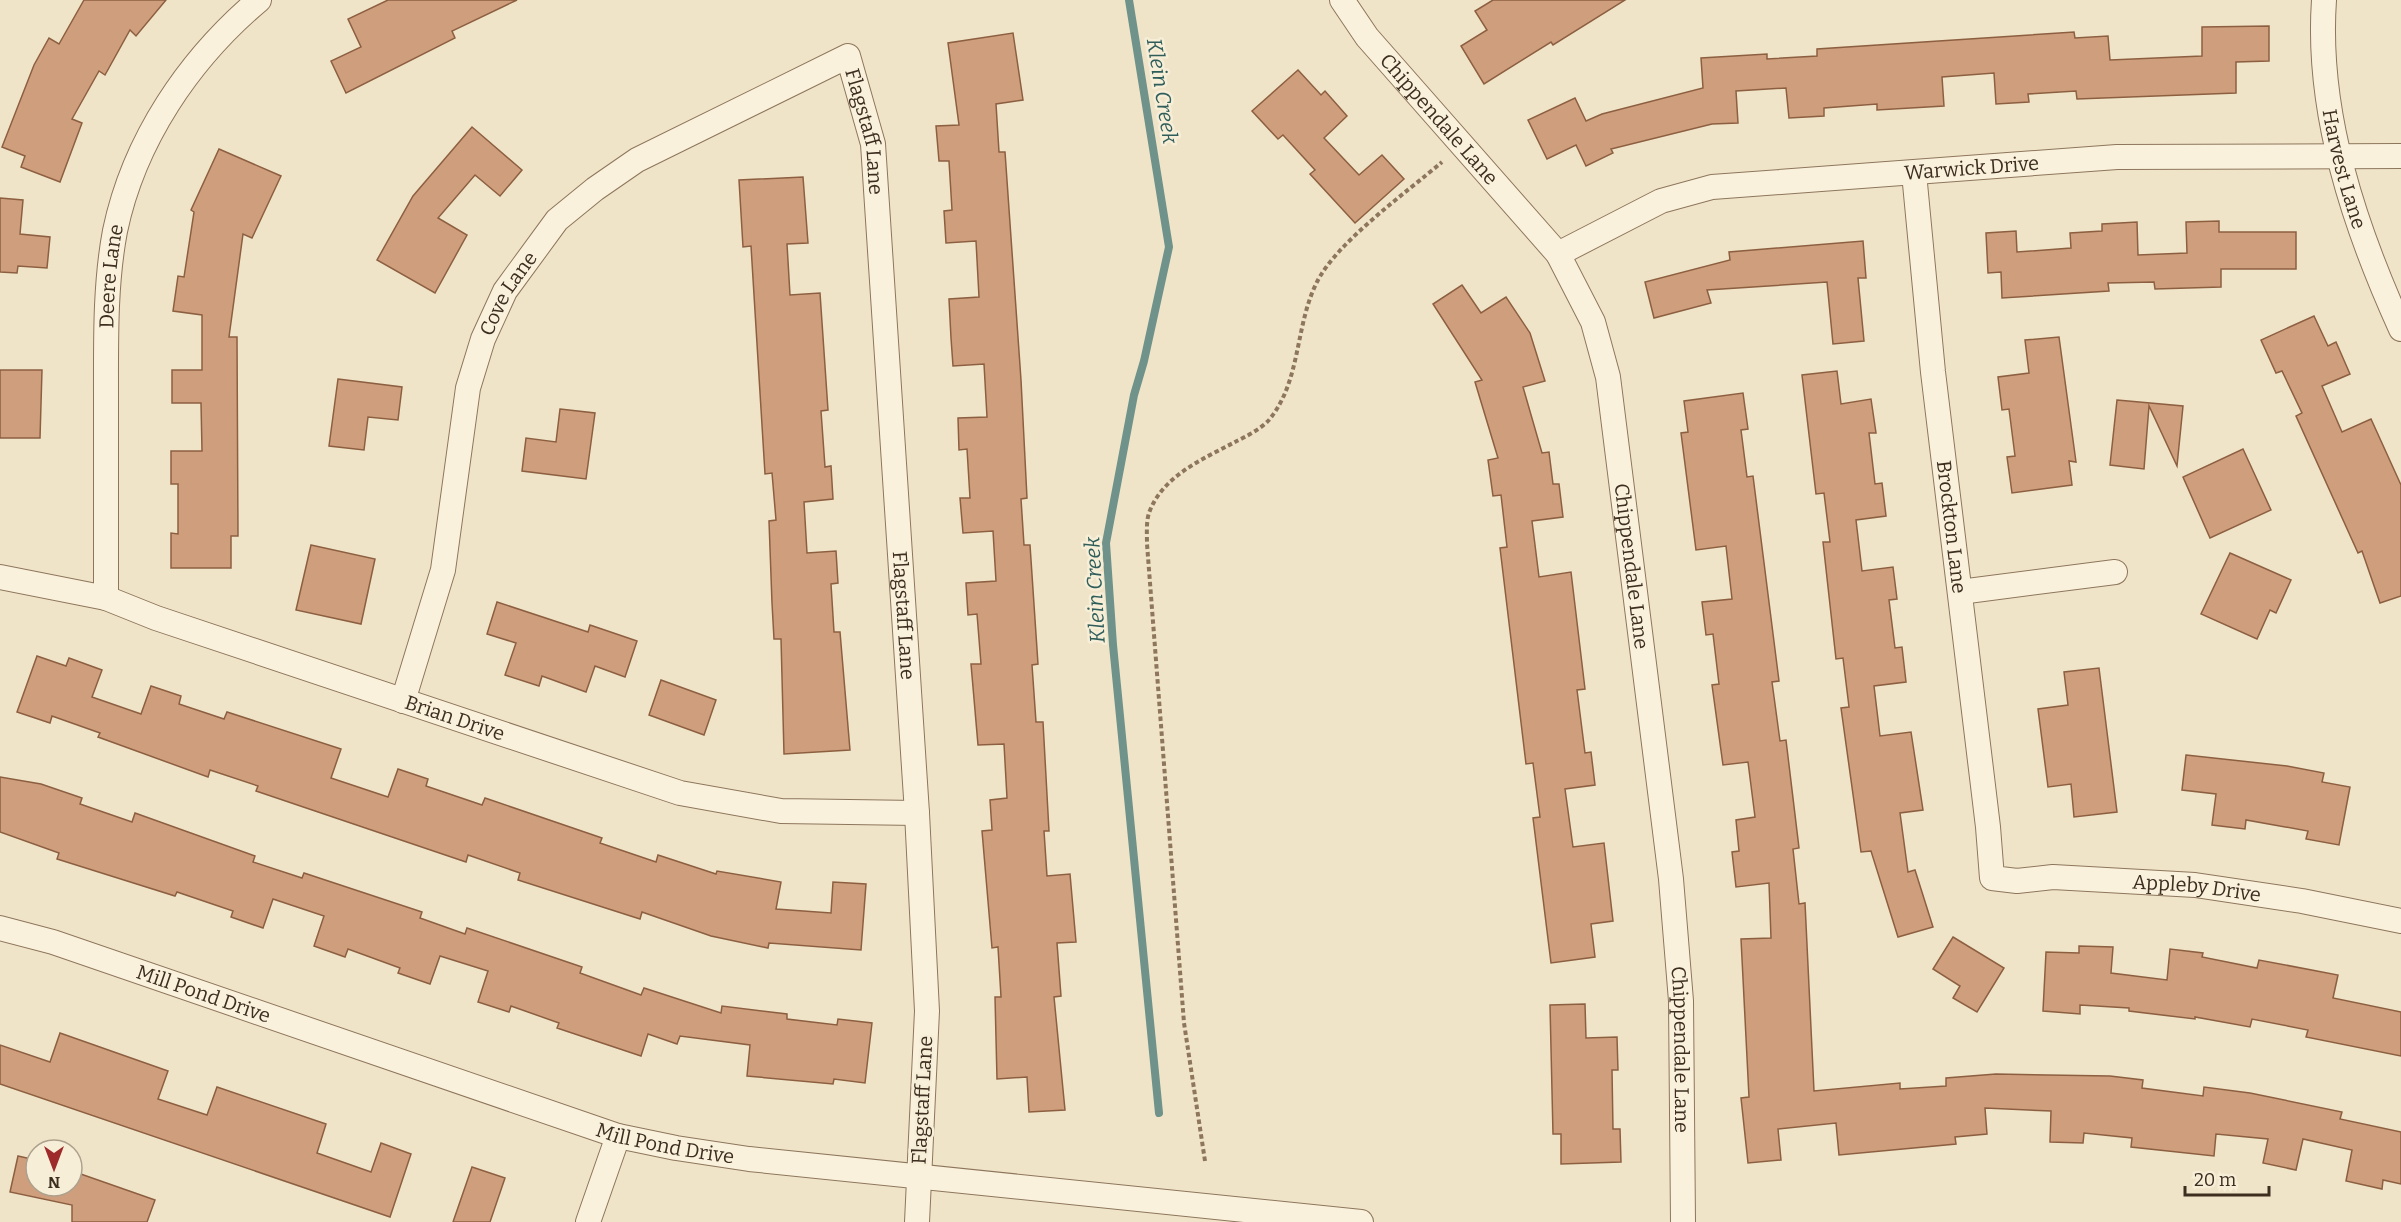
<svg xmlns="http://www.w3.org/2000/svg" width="2401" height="1222" viewBox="0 0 2401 1222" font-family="Bitter,serif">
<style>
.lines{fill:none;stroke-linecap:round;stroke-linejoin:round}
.stream{stroke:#6f938a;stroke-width:8}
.building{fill:#cf9f7d;stroke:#8d5f41;stroke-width:1.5}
.street-casing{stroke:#8d765c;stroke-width:26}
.path{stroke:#8d765c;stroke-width:4;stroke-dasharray:4.5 3;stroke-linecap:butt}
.street{stroke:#faf1dc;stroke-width:24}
.labels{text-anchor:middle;stroke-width:5;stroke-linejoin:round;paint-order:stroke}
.street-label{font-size:20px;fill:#3d2e20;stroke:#f7eed8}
.water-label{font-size:21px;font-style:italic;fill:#2f5d5a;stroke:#f7eed8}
</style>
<rect width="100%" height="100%" fill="#f0e4c8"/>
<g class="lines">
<!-- stream -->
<polyline class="stream" points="1129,0 1169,247 1144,361 1134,395 1106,543 1113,645 1159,1113"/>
</g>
<!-- building -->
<g class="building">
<polygon points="84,0 166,0 136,36 130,30 105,75 99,71 72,119 82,123 60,182 21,167 25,156 2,147 34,65 49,38 59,44"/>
<polygon points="388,0 517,0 452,31 455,38 346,93 331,61 361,47 348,19"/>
<polygon points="1493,0 1625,0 1553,45 1551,42 1484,84 1461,46 1487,30 1475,11"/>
<polygon points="2269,26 2269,61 2236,62 2236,93 2077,99 2076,91 2028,94 2029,102 1996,104 1994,73 1942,77 1944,106 1877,110 1877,104 1824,108 1824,116 1789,118 1786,88 1736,91 1738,123 1712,124 1611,149 1613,153 1586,166 1576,145 1547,159 1528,120 1575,98 1586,121 1602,114 1703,88 1701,58 1767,54 1767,59 1817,56 1817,49 2074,32 2075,38 2108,36 2110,60 2202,56 2202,27"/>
<polygon points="1013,33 1023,100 996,104 999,152 1005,152 1021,380 1027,498 1021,499 1024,545 1030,545 1038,664 1032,665 1036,722 1043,722 1049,831 1044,831 1047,876 1070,874 1076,942 1057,943 1061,996 1054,997 1065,1110 1029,1112 1027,1077 997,1079 995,997 1001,997 998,947 992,948 982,831 992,830 990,800 1007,798 1004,744 978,745 971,664 981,664 977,614 968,615 966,583 996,581 993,531 963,533 960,498 970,498 967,449 959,450 958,418 987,417 984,364 953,366 951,338 949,299 979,297 976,241 946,243 944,211 952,210 949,161 939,161 936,126 959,125 948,43"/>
<polygon points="1298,70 1321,95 1325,91 1347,116 1324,138 1359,175 1382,155 1404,179 1355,223 1310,174 1315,170 1283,135 1278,139 1252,111"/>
<polygon points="472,127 522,170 500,196 475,175 438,218 467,235 435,293 377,260 413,196"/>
<polygon points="219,149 281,176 252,238 243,234 229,337 237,337 238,536 231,536 231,568 171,568 171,533 178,534 178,484 171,484 171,451 202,451 201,403 172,403 172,370 202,370 202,315 173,311 178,276 184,277 194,212 191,210"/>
<polygon points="803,177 808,243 787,244 790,295 820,293 828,410 821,411 825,467 831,466 833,499 804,502 807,553 836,551 838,583 831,584 834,632 840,632 850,750 784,754 781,639 774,639 772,603 769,521 776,520 772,473 765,474 751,246 743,247 739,180"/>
<polygon points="0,198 23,200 20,234 50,237 47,268 18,266 17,273 0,272"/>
<polygon points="2219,221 2219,232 2296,232 2296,269 2221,269 2221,287 2155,289 2154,282 2108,283 2109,291 2002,298 2001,272 1988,273 1986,233 2016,231 2017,252 2071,248 2070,233 2102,231 2102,224 2137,222 2138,255 2187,253 2186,222"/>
<polygon points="1863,241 1866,278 1858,278 1864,341 1833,344 1827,282 1707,290 1711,303 1654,318 1645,282 1730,260 1729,252"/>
<polygon points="1462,285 1481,313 1506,297 1530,333 1545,381 1523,387 1542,453 1549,452 1553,484 1559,484 1563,517 1532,521 1539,577 1571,572 1585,689 1577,690 1585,753 1591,752 1595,785 1565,789 1573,847 1604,843 1613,921 1591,924 1595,957 1551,963 1533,818 1540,817 1533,763 1526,764 1500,548 1507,547 1501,495 1493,496 1488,460 1498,458 1475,382 1482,380 1433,304"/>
<polygon points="2314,316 2328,346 2336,342 2350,374 2322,386 2342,432 2371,419 2401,485 2401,596 2380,603 2362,551 2358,553 2296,416 2302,413 2282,371 2276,373 2261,340"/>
<polygon points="2059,337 2076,462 2069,461 2072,485 2012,493 2007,457 2015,456 2009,409 2002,410 1998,377 2029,373 2025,340"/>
<polygon points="0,370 42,370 40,438 0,438"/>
<polygon points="1837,371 1841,404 1871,399 1876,433 1869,433 1875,484 1882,483 1886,516 1856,520 1862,571 1893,567 1897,599 1889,600 1895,648 1902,647 1906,682 1874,686 1880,736 1911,732 1923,810 1900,813 1908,872 1915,870 1933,927 1898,937 1871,851 1861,852 1841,708 1849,707 1843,658 1836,659 1823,542 1830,542 1824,493 1816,494 1802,375"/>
<polygon points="338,379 402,387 398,420 368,417 364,450 329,446"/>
<polygon points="1743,393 1748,429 1741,430 1747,477 1753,476 1779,681 1772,682 1780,741 1786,740 1799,848 1793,849 1799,904 1805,903 1814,1091 1900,1083 1900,1089 1946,1086 1946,1078 1996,1074 2110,1076 2143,1080 2142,1088 2203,1096 2204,1087 2250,1093 2342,1112 2340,1119 2401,1132 2401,1184 2383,1180 2382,1189 2346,1181 2352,1150 2303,1139 2296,1170 2263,1163 2268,1139 2216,1134 2214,1156 2131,1147 2132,1138 2084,1133 2083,1143 2050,1142 2051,1111 1985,1108 1987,1134 1955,1137 1956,1144 1839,1155 1836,1123 1778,1129 1781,1160 1748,1163 1741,1098 1749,1097 1741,939 1771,938 1769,883 1736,887 1732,852 1739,851 1736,820 1755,817 1748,762 1723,765 1712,685 1719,684 1713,634 1706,635 1702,602 1732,599 1726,546 1696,550 1681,433 1688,432 1684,401"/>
<polygon points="2117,400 2183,406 2177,466 2149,406 2144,469 2110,465"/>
<polygon points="560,409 595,413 586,479 522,471 526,438 556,442"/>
<polygon points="2243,449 2271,510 2210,538 2183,477"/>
<polygon points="311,545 375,559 361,624 296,610"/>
<polygon points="2230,553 2291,580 2276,613 2270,610 2257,639 2201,614"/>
<polygon points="497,602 588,632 590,625 637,641 625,677 595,666 586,692 542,676 539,686 505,675 516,643 487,634"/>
<polygon points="37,656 66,666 69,658 102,670 92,697 141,714 151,686 181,696 179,704 224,719 227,712 341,749 331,778 388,797 398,769 428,779 426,786 482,805 485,798 602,838 600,843 656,862 658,855 716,874 717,871 781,882 776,909 831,913 833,882 866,884 861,950 769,943 768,948 711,936 642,912 640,919 518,880 520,873 468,855 466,862 256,791 258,786 210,770 208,777 98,737 100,733 52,716 50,723 17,712"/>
<polygon points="2099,668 2117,812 2074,817 2071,784 2048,787 2038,709 2068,705 2064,672"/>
<polygon points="661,680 716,700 704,735 649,715"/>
<polygon points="2186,755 2287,766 2324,773 2322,782 2350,787 2339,845 2306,839 2308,831 2246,820 2245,829 2212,825 2216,794 2182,790"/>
<polygon points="0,777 41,784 82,798 80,804 132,822 135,813 255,856 253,862 302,878 304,873 422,912 420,918 465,934 467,928 582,967 580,973 641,995 644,988 721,1013 722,1006 787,1014 787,1019 837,1025 838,1019 872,1023 865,1083 834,1079 833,1084 747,1076 750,1045 680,1036 677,1044 648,1034 641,1056 557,1028 559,1023 511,1006 509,1012 478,1002 488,971 440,956 430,984 398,973 400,968 348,949 345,957 314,946 324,916 273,899 263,928 231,917 233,911 177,892 175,896 57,859 59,853 0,832"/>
<polygon points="1953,937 2004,968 1977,1012 1953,998 1960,986 1933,969"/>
<polygon points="2079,946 2113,947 2111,973 2167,980 2170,949 2203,953 2202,957 2257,968 2259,960 2338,975 2333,998 2401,1012 2401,1056 2306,1037 2308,1030 2252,1019 2250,1027 2195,1017 2195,1019 2129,1011 2129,1008 2080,1005 2080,1014 2043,1011 2046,952 2079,953"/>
<polygon points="1585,1004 1586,1038 1617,1037 1618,1070 1612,1070 1613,1129 1620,1129 1621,1162 1561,1164 1561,1134 1553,1134 1550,1005"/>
<polygon points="60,1033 168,1071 158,1099 207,1115 217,1087 326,1124 317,1153 371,1172 381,1143 411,1154 390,1217 0,1084 0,1045 50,1062"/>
<polygon points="18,1156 36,1160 36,1186 72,1186 72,1167 76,1168 75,1172 155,1200 147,1222 72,1222 72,1205 10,1192"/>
<polygon points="472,1167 505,1178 490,1222 453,1222"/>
</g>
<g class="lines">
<!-- street casing -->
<g class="street-casing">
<g id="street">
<path id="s1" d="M1342,0L1367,37L1558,254L1593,322L1608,377L1671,879L1681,1001L1683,1222"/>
<path id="s2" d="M2324,0C2316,113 2355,228 2401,329"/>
<path id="s3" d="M1914,173L1933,372L1988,827L1992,878L2017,881L2053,877L2195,885L2302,901L2401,921"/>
<path id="s4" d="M1558,254L1661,201L1712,187L2117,157L2401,156"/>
<path id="s5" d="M0,577L106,598L156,618L680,793L781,811L917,813"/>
<polyline points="1960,592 2115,572"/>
<path id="s6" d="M106,598C106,530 106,462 106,394C106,340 105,284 115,231C134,140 189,59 259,0"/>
<path id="s7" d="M403,701L443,570L468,388L483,339L505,291L557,220L595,189L637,160L848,56L873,144L917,813L927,1011L917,1222"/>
<path id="s8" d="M0,928L53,942L618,1136L676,1148L749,1159L1361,1222"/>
<polyline points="588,1222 618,1136"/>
</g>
</g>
<!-- path -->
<path class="path" d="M1205,1161L1184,1023L1147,544C1147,535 1146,522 1149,513C1162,476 1203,459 1235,442C1245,437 1261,429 1269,420C1301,381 1295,327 1316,284C1335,243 1406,193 1442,162"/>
<!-- street -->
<use href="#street" class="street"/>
</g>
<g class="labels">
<!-- street labels -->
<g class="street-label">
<text dy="7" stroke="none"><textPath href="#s1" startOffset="154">Chippendale Lane</textPath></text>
<text dy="7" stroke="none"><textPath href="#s7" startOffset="926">Flagstaff Lane</textPath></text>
<text dy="7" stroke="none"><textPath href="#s4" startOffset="429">Warwick Drive</textPath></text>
<text dy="7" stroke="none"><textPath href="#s2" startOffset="171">Harvest Lane</textPath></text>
<text dy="7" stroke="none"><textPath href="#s6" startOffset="322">Deere Lane</textPath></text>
<text dy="7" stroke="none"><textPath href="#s7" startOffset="424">Cove Lane</textPath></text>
<text dy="7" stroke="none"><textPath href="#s3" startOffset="356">Brockton Lane</textPath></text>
<text dy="7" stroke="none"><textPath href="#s1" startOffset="658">Chippendale Lane</textPath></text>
<text dy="7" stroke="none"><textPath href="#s7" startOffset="1412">Flagstaff Lane</textPath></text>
<text dy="7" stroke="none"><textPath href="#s5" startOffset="477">Brian Drive</textPath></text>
<text dy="7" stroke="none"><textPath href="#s3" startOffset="915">Appleby Drive</textPath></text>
<text dy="7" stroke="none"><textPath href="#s8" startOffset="214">Mill Pond Drive</textPath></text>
<text dy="7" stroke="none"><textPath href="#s1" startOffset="1144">Chippendale Lane</textPath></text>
<text transform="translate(922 1100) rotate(-87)" y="7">Flagstaff Lane</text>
<text dy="7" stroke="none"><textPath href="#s8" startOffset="700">Mill Pond Drive</textPath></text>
</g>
<!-- water labels -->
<g class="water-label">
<text transform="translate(1162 91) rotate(81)" y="7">Klein Creek</text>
<text transform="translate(1095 590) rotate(-93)" y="7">Klein Creek</text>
</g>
</g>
<!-- north arrow -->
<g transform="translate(54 1168) rotate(180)"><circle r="28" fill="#f7eed8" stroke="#ada18e" stroke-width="1.5"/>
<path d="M0-4.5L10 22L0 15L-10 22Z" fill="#9e2a2b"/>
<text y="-9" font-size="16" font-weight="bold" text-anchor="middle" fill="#3d2e20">N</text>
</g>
<!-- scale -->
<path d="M2185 1186v9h84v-9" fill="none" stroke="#3d2e20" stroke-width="3"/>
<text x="2194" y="1186" font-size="18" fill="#3d2e20" stroke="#f7eed8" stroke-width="4.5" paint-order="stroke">20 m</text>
</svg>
